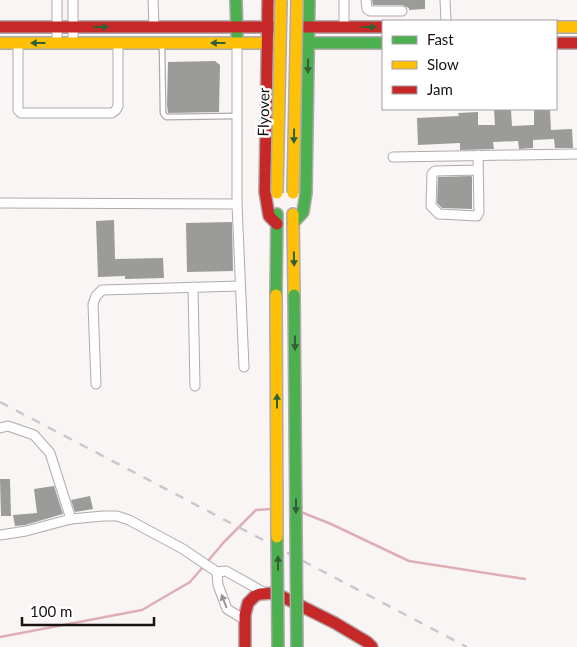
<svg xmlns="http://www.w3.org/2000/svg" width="577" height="647" viewBox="0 0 577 647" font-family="Lato,sans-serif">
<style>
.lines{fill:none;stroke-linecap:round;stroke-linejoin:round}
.stream{stroke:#dfaeb5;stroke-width:2.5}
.building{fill:#9b9b9a}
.lane-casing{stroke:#b0aaab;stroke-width:7}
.street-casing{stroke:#b0aaab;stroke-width:11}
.fast-casing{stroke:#b0aaab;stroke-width:14}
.slow-casing{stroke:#b0aaab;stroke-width:14}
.jam-casing{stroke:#b0aaab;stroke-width:14}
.lane{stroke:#fefefe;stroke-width:4.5}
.street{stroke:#fefefe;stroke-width:9}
.fast{stroke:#4caf50;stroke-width:11}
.slow{stroke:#ffc107;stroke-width:11}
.jam{stroke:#c62828;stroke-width:11}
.rail{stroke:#cac8c8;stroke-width:2.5;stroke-dasharray:9 9;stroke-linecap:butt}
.fast-bridge-casing{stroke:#b0aaab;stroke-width:14;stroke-linecap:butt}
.slow-bridge-casing{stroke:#b0aaab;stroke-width:14;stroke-linecap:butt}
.fast-bridge{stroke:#4caf50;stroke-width:11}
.slow-bridge{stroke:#ffc107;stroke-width:11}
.oneway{fill:#326032}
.oneway2{fill:#969494}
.labels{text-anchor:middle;stroke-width:5;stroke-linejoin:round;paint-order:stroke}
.street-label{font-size:15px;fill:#181213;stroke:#fff}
</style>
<rect width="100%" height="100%" fill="#faf5f5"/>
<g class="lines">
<!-- stream -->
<g class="stream">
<polyline points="301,512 331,524 409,561 525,579"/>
<polyline points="207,562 224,542 256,510 271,509"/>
<polyline points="0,637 142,610 190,582 203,567"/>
</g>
</g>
<!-- building -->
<g class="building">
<polygon points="372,0 425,0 425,9 409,10 409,8 402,5 373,5"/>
<polygon points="215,61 220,65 219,112 168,113 167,105 168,62"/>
<polygon points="494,110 511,110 512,126 534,125 534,110 550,110 551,130 572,129 573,148 555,148 554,139 533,140 533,148 519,149 518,141 493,142 494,149 460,150 460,143 418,145 417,118 459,116 458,113 478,112 478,125 495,125"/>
<polygon points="471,176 472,177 472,209 442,208 437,203 438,177"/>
<polygon points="114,220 115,259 163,258 164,278 125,279 125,276 98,277 96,221"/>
<polygon points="232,222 233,271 187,272 186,223"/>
<polygon points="0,479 10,479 11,516 1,516"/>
<polygon points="54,486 63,514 25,525 15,526 13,515 37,513 34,489"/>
<polygon points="90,496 93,509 75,512 71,500"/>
</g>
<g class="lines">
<!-- lane casing -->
<g class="lane-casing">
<polyline id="lane" points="162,44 163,113 166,117 237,116"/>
</g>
<!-- street casing -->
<g class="street-casing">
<g id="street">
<polyline points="153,0 154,27"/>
<polyline points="366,0 367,9 370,11 402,11"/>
<polyline points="445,0 446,21"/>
<polyline points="344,27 344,0"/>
<polyline points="18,43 18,110 21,113 112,113 116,110 118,106 118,43"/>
<polyline points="57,43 57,0"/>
<polyline points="73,43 73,0"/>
<polyline points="478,155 479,212 477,216 439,214 431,206 432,174 435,171 478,170"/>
<polyline points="393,157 577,154"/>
<polyline points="0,203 237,204 237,43"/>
<polyline points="237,204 244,367"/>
<polyline points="193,287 195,386"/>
<polyline points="96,384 93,304 96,296 102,290 240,286"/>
<polyline points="0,428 8,426 34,435 50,453 71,519"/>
<polyline points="0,535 26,531 71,519 103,516 117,516 129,520 183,549 217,572 226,571 265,593"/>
<polyline points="217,572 218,585 227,609 245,620"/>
</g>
</g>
<!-- fast casing -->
<g class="fast-casing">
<g id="fast">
<polyline points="236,0 237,35"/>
<polyline points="301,43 383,43"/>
<polyline points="293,223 303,212 306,193 309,0"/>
<polyline points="276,295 277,214"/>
</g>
</g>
<!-- slow casing -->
<g class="slow-casing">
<g id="slow">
<polyline points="556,27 577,27"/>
<polyline points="0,43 276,43"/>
<polyline points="293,214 294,295"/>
</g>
</g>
<!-- jam casing -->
<g class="jam-casing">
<g id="jam">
<polyline points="268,0 265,192 269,216 277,224"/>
<polyline points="0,27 276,27"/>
<polyline points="301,27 383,27"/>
<polyline points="556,43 577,43"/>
<polyline points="245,647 245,615 248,603 255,596 260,594 275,593 335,623 367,642 372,647"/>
</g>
</g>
<!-- lane -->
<use href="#lane" class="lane"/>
<!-- street -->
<use href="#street" class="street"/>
<!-- fast -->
<use href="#fast" class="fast"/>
<!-- slow -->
<use href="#slow" class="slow"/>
<!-- jam -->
<use href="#jam" class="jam"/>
<!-- rail -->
<polyline class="rail" points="0,402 467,647"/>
<!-- fast-bridge casing -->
<g class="fast-bridge-casing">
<g id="fast-bridge">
<polyline points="294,295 297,647"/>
<polyline points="277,537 278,647"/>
</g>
</g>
<!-- slow-bridge casing -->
<g class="slow-bridge-casing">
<g id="slow-bridge">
<polyline points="277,193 281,0"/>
<polyline points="293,193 297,0"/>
<polyline points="276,295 277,537"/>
</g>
</g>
<!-- fast-bridge -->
<use href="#fast-bridge" class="fast-bridge"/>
<!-- slow-bridge -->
<use href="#slow-bridge" class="slow-bridge"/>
</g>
<!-- one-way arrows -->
<defs><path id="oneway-solid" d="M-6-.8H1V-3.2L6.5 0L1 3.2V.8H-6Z" transform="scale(1.25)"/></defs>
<g class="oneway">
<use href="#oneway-solid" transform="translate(101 27)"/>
<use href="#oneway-solid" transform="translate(369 27)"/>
<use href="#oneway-solid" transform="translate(38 43) rotate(180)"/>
<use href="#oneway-solid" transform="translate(218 43) rotate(-180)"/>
<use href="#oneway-solid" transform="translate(308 66) rotate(91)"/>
<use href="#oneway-solid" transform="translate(294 136) rotate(91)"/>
<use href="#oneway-solid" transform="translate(294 259) rotate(89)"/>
<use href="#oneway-solid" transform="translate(295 343) rotate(90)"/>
<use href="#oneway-solid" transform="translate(277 401) rotate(-90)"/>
<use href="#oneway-solid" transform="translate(296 506) rotate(90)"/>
<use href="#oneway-solid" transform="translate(278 563) rotate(-90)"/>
</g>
<use class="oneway2" href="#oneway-solid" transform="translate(224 601) rotate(-111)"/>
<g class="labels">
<!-- street labels -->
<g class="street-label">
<text transform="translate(264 112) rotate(-89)" y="5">Flyover</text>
</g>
</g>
<!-- legend -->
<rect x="382" y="20" width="175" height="90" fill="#ffffff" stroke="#a3a0a1"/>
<rect x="392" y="36" width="25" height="8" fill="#4caf50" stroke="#a3a0a1"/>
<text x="427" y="45" font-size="15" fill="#181213">Fast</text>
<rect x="392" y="61" width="25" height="8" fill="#ffc107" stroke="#a3a0a1"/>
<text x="427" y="70" font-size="15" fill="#181213">Slow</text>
<rect x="392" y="86" width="25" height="8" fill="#c62828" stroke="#a3a0a1"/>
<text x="427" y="95" font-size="15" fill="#181213">Jam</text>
<!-- scale -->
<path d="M22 617v8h132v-8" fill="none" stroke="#181213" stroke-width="2.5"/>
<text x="30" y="617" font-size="15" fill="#181213" stroke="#ffffff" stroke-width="4" paint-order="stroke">100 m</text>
</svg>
